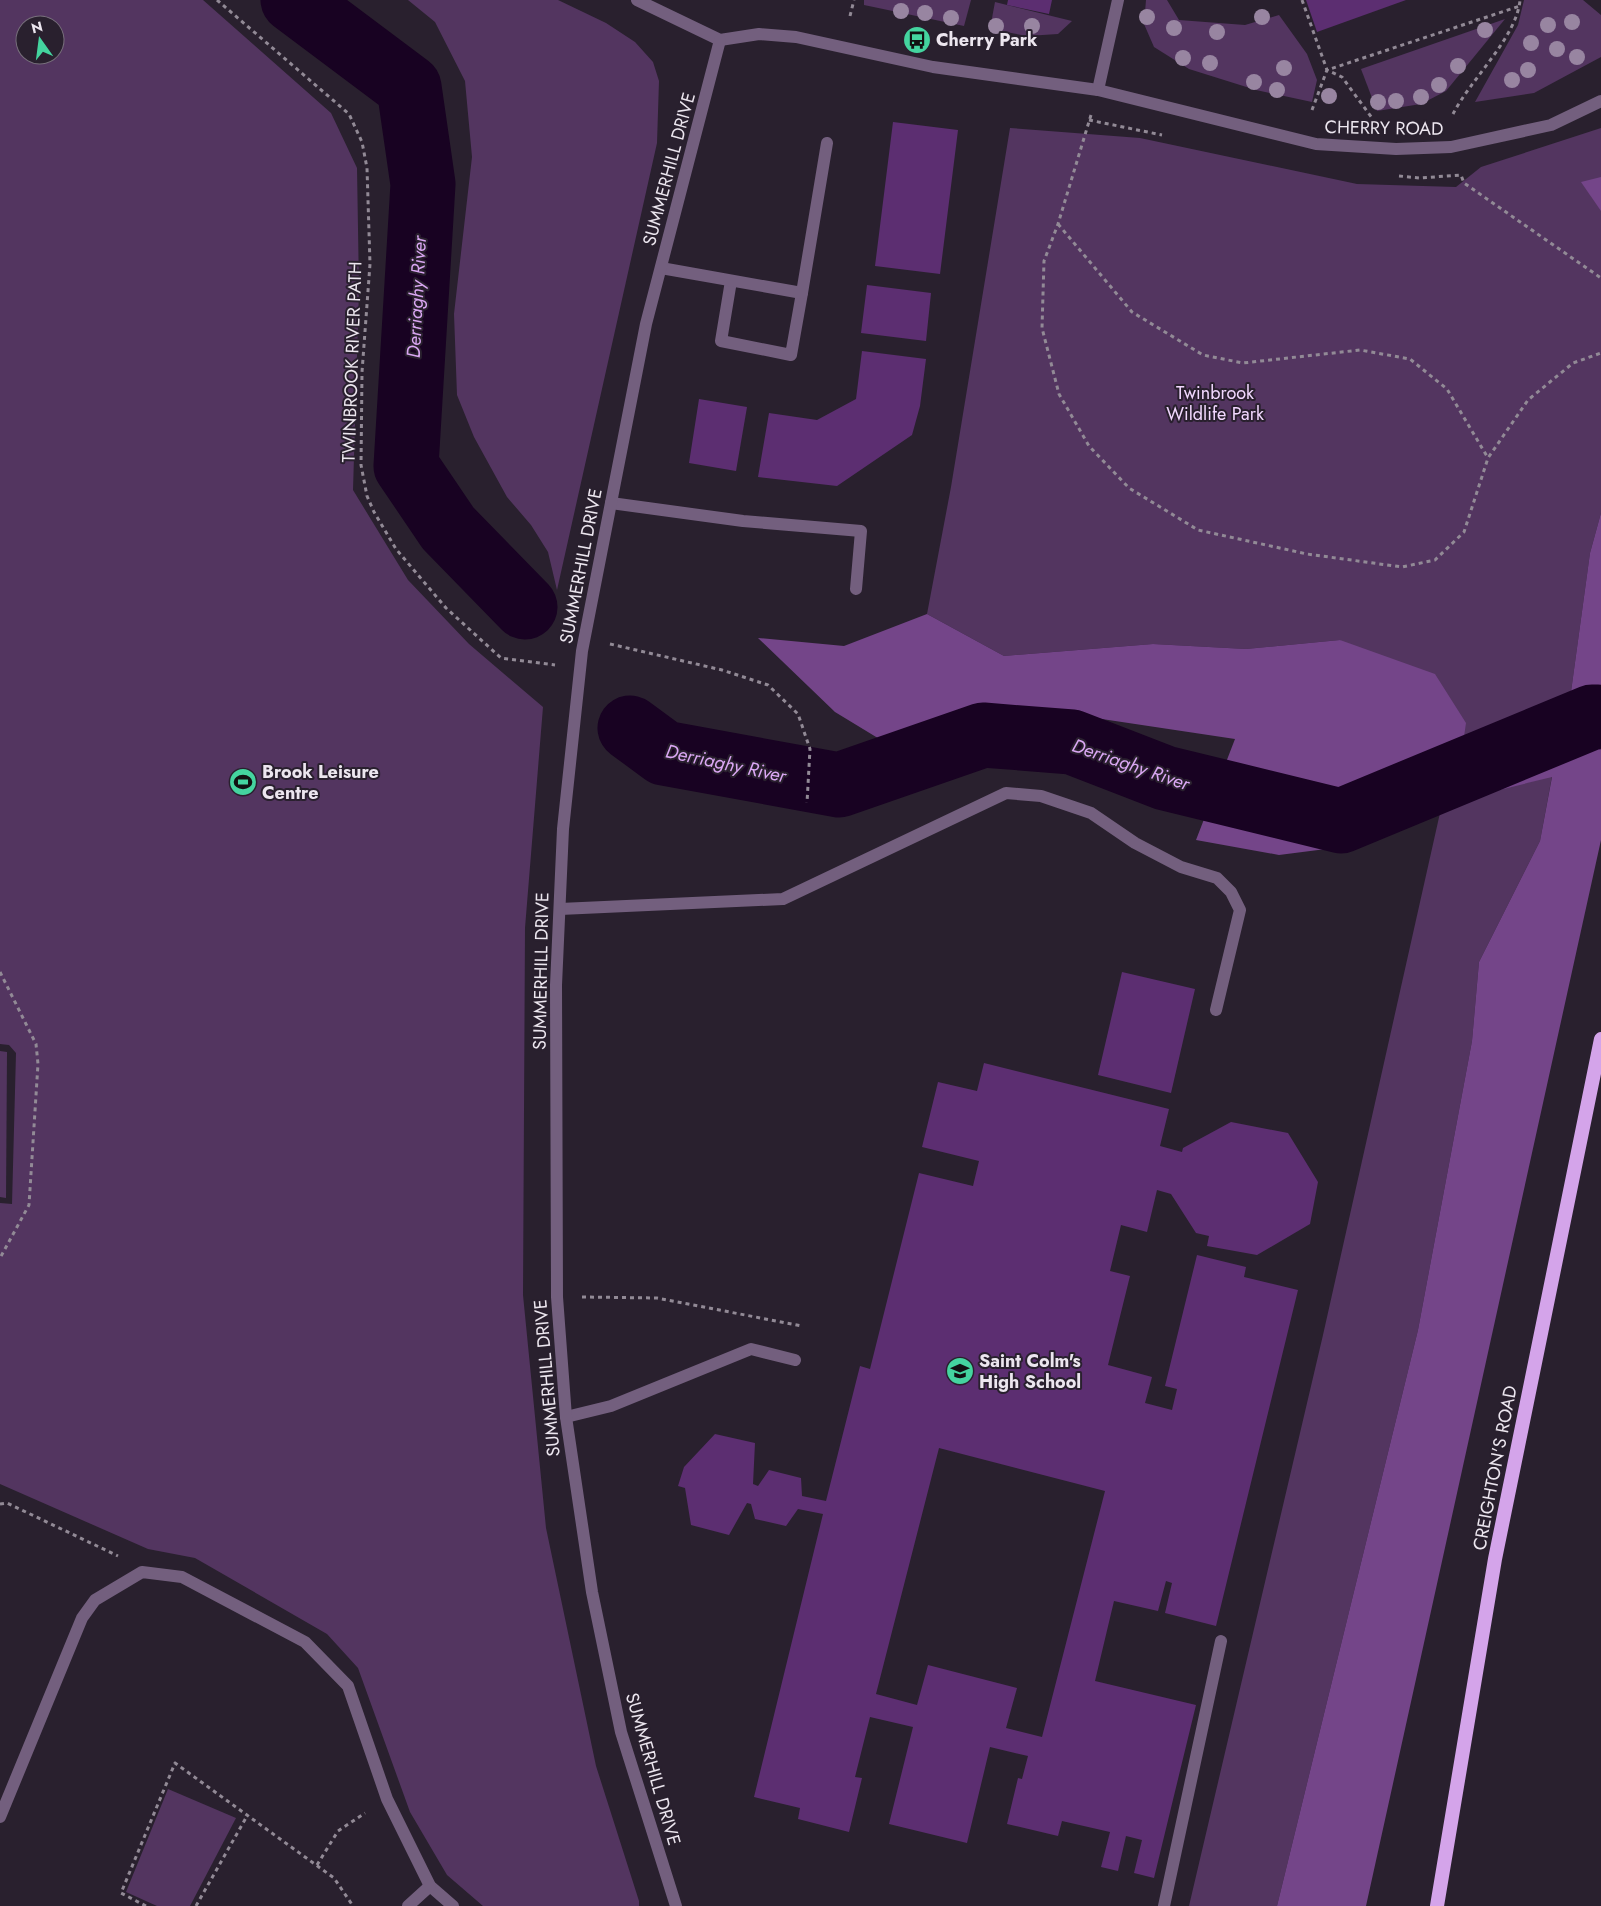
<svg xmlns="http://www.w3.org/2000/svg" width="1601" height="1906" viewBox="0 0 1601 1906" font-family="Jost,sans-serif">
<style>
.green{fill:#533560;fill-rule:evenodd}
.forest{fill:#744589}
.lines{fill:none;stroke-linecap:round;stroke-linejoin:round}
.river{stroke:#180222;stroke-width:65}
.building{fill:#5c2e71;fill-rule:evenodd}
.path{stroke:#928a96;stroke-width:3;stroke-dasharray:4 4;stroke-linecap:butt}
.service{stroke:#735f7e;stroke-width:12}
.minor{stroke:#735f7e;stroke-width:12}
.trunk{stroke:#d4a4ea;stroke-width:14}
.tree{fill:#9885a1}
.labels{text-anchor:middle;stroke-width:4;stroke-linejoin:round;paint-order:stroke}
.poi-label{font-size:18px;font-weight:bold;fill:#ece6ef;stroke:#29202e;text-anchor:start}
.street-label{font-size:18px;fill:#ece6ef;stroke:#29202e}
.park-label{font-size:18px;fill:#f2d8ff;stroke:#29202e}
.water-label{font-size:19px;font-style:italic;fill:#daa7f3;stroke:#29202e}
</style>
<rect width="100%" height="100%" fill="#29202e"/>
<!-- green -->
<g class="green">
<path d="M0,0H203L331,113L357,168L359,289L353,490L408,580L469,644L543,707L525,928L523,1295L546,1528L596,1766L639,1901V1906H483L447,1875L410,1812L358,1668L327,1634L195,1558L148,1549L0,1484V1203L12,1204L16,1053L9,1045L0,1044ZM25,25H55V55H25Z"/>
<polygon points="408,0 558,0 606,23 635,42 653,62 659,81 657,143 557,590 548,552 531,525 507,497 474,437 457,395 454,314 472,157 465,81 435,22"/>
<polygon points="864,0 971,0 964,26 864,5"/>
<polygon points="1146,0 1167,0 1179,20 1245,25 1279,15 1307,54 1317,80 1312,102 1256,90 1189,69 1154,47 1144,24"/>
<polygon points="1524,0 1583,0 1601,15 1601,57 1534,93 1475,102 1518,25"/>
<polygon points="995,2 1072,21 1058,34 1027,36 990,29"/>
<polygon points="1505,19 1446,91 1421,104 1377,111 1361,69"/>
<polygon points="1010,128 1140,138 1357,184 1456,187 1481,167 1601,128 1601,513 1590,553 1567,721 1459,764 1340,640 1246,649 1153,644 1004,656 927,614 951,487"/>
<polygon points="1552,776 1540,841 1479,962 1472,1041 1418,1330 1277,1906 1189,1906 1323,1335 1442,804"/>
<polygon points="0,1051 7,1052 6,1198 0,1197"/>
<polygon points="168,1789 236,1818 190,1906 157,1906 126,1892"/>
</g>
<!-- forest -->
<g class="forest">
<polygon points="1601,177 1601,211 1581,182"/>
<polygon points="1601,513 1601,840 1366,1906 1277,1906 1418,1330 1472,1041 1479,962 1540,841 1552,777 1442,804 1365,844 1279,855 1196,840 1235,739 1022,707 949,720 886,743 835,712 758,638 844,646 927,614 1004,656 1153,644 1246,649 1340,640 1435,674 1466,723 1460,764 1567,721 1590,553"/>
</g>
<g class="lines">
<!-- river -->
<g class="river">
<polyline points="293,0 409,87 423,184 406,466 448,528 525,607"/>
<polyline points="630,728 664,753 839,785 983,735 1072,742 1165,778 1341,821 1592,717 1598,717"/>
</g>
</g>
<!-- building -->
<g class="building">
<polygon points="1008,0 1052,0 1049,14 1007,5"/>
<polygon points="1306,0 1406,0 1317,32"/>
<polygon points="893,122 958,130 940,274 875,266"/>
<polygon points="867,285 931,293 926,341 861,333"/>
<polygon points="862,351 926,359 920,406 912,435 837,486 758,477 769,413 817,420 856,399"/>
<polygon points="699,399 747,407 736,471 689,463"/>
<polygon points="1122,972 1195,989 1171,1093 1098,1075"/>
<path d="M984,1063L1169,1109L1160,1146L1182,1152L1183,1148L1231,1122L1288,1133L1318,1182L1310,1224L1257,1255L1207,1246L1209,1236L1196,1233L1171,1194L1157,1190L1147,1232L1121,1225L1110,1271L1130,1276L1108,1365L1152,1377L1145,1403L1172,1410L1177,1389L1165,1386L1197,1255L1246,1267L1244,1277L1298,1290L1216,1626L1165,1613L1172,1583L1166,1581L1158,1611L1114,1601L1095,1681L1196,1705L1154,1878L1134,1873L1142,1840L1126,1836L1118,1871L1101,1867L1110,1832L1062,1821L1058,1836L1007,1824L1018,1778L1022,1779L1028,1756L990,1747L967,1843L889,1824L913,1727L870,1717L855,1777L862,1778L849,1832L798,1819L800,1808L754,1797L823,1514L798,1509L786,1526L755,1519L751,1504L747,1503L729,1535L691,1525L685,1488L678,1486L684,1467L715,1434L755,1443L753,1484L758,1486L769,1470L801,1478L802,1496L826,1501L860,1366L870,1369L919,1173L973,1186L979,1161L922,1147L938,1082L977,1091ZM939,1448L1105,1491L1042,1737L1006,1728L1017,1688L928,1665L917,1705L876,1694Z"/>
</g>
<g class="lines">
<!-- path -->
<g class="path">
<polyline points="217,0 349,114 362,142 367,168 370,264 362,372 361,465 367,496 374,512 396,549 446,608 501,658 555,665"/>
<polyline points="1302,0 1327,70 1342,77 1372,118"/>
<polyline points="850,16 854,0"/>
<polyline points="1312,110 1327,70 1520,6"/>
<path d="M1453,114C1470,80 1517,37 1520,0"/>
<polyline points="1091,115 1058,224 1044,261 1042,328 1059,394 1089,446 1129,488 1198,530 1307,554 1402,567 1435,560 1464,532 1488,458 1528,400 1573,363 1601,353"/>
<polyline points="1089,120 1162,135"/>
<polyline points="1399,176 1420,178 1461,175 1464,183 1601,278"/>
<polyline points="1058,224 1132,312 1203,355 1243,363 1360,350 1410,359 1447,389 1488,458"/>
<polyline points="610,644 722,670 768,685 798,714 810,749 807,803"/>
<polyline points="0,972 36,1044 38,1064 29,1205 0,1258"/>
<polyline points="582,1297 657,1298 802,1326"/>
<polyline points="0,1504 7,1503 118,1556"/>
<polyline points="317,1865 338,1831 365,1813"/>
<polyline points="146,1906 121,1893 175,1763 334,1878 353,1906"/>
<polyline points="196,1906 247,1816"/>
</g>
<!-- service -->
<g class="service">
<polyline points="731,281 721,341 791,355 802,293"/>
<polyline points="611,503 743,521 861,531 856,589"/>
<polyline points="560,909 783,899 1006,793 1041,796 1091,813 1135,843 1181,867 1217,878 1231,892 1240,910 1216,1010"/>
<polyline points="566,1417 611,1406 751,1349 795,1360"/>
<polyline points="1164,1906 1221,1641"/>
</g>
<!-- minor -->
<g class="minor">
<polyline points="637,0 720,40 759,34 796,37 933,67 1098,90 1316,144 1396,149 1451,147 1551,125 1601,101"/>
<polyline points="1098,90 1118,0"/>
<polyline points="661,268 802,293 827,143"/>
<polyline points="0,1817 82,1618 95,1600 142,1572 182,1577 305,1642 348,1686 387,1799 430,1886 453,1906"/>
<polyline points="408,1906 430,1886"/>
<polyline points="676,1906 621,1732 592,1592 566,1417 557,1297 556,985 563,829 582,651 646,324 720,40"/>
</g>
<!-- trunk -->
<polyline class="trunk" points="1437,1906 1495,1559 1601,1039"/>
</g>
<!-- trees -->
<g class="tree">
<circle cx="901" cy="11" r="8"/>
<circle cx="925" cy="13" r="8"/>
<circle cx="1147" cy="17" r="8"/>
<circle cx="1262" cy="17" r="8"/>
<circle cx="951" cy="18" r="8"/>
<circle cx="1572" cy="22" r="8"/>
<circle cx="1548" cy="25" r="8"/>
<circle cx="996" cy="26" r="8"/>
<circle cx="1032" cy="26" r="8"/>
<circle cx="1174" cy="28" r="8"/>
<circle cx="1485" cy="30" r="8"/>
<circle cx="1217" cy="32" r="8"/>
<circle cx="1531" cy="43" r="8"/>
<circle cx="1557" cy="49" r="8"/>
<circle cx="1577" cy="57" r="8"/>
<circle cx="1183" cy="58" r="8"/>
<circle cx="1210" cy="63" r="8"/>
<circle cx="1458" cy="66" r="8"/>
<circle cx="1284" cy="68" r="8"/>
<circle cx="1528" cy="70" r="8"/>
<circle cx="1512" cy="80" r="8"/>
<circle cx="1254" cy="82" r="8"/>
<circle cx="1439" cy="85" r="8"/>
<circle cx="1277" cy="90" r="8"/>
<circle cx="1329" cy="96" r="8"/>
<circle cx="1421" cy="97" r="8"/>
<circle cx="1396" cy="101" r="8"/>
<circle cx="1378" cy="102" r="8"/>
</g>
<!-- icons -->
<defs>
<g id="bus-disc" transform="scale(1.4375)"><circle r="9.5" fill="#44d49f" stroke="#29202e"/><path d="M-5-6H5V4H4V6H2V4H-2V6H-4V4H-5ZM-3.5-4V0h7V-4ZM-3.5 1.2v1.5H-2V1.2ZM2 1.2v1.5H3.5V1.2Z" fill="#111"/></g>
<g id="stadium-disc" transform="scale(1.4375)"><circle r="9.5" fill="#44d49f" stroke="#29202e"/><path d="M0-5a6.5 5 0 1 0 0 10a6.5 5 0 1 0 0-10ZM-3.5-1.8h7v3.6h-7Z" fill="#111"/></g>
<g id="school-disc" transform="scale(1.4375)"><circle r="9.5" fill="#44d49f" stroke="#29202e"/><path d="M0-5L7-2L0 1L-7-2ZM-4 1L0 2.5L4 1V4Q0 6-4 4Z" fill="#111"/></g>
</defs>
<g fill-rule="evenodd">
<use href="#bus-disc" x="917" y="40"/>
<use href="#stadium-disc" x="243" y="782"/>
<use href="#school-disc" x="960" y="1371"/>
</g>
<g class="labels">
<!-- poi labels -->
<g class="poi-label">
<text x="936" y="46">Cherry Park</text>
<text x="262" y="778">Brook Leisure<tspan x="262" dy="21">Centre</tspan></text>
<text x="979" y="1367">Saint Colm's<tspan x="979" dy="21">High School</tspan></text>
</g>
<!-- street labels -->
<g class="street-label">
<text transform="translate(1384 128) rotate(1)" y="6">CHERRY ROAD</text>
<text transform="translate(669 169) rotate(-75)" y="6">SUMMERHILL DRIVE</text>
<text transform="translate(352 362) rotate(-88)" y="6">TWINBROOK RIVER PATH</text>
<text transform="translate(581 566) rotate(-79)" y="6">SUMMERHILL DRIVE</text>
<text transform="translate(541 971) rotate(-89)" y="6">SUMMERHILL DRIVE</text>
<text transform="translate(547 1378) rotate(-95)" y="6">SUMMERHILL DRIVE</text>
<text transform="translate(1495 1468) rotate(-79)" y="6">CREIGHTON'S ROAD</text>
<text transform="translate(653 1769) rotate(74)" y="6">SUMMERHILL DRIVE</text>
</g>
<!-- park labels -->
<g class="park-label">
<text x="1215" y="399">Twinbrook<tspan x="1215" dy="21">Wildlife Park</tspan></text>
</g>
<!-- water labels -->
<g class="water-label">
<text transform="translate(416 297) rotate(-87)" y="7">Derriaghy River</text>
<text transform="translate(726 763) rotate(12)" y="7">Derriaghy River</text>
<text transform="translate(1131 764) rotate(19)" y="7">Derriaghy River</text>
</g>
</g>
<!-- north arrow -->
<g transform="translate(40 40) rotate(346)"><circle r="24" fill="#29202e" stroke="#776f7b"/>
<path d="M0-4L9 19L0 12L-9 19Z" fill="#44d49f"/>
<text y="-8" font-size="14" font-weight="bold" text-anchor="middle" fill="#ece6ef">N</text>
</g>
</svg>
